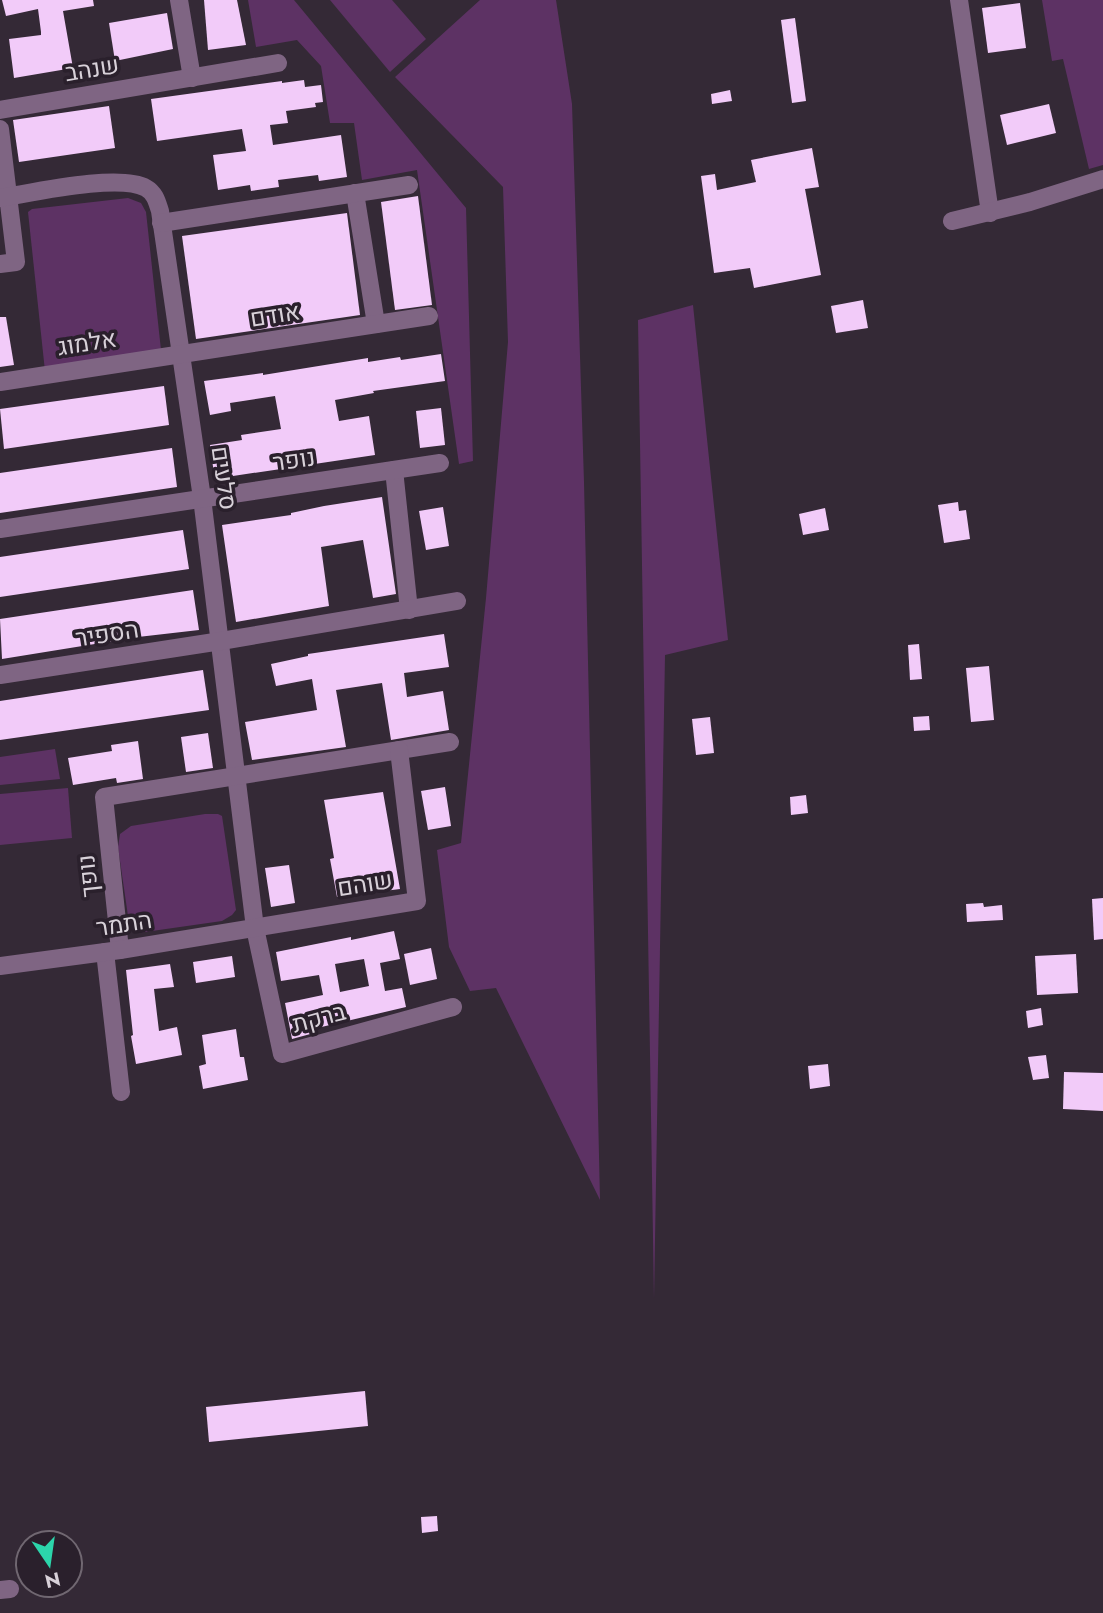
<svg xmlns="http://www.w3.org/2000/svg" width="1103" height="1613" viewBox="0 0 1103 1613" font-family="Jost,Heebo,sans-serif">
<style>
.green{fill:#5d3264}
.building{fill:#f2cbf9;fill-rule:evenodd}
.lines{fill:none;stroke-linecap:round;stroke-linejoin:round}
.minor{stroke:#7f6583;stroke-width:18}
.labels{text-anchor:middle;stroke-width:7;stroke-linejoin:round;paint-order:stroke}
.street-label{font-size:24px;fill:#d8d1d9;stroke:#2a202c}
</style>
<rect width="100%" height="100%" fill="#342936"/>
<!-- green -->
<g class="green">
<polygon points="248,0 294,0 466,208 473,461 459,464 417,170 362,180 354,123 330,123 321,66 297,40 256,47"/>
<polygon points="330,0 392,0 426,39 390,72"/>
<polygon points="480,0 556,0 572,104 584,482 600,1200 496,988 470,991 449,947 437,850 461,843 486,598 508,342 503,187 395,77"/>
<polygon points="1042,0 1103,0 1103,165 1089,169 1063,59 1052,61"/>
<polygon points="128,198 141,203 146,212 161,350 45,371 28,212 32,209"/>
<polygon points="693,305 728,640 665,655 654,1299 638,320"/>
<polygon points="55,749 60,779 0,785 0,757"/>
<polygon points="68,788 72,838 0,845 0,794"/>
<polygon points="205,814 218,814 222,816 236,910 232,915 222,921 138,933 129,923 118,847 120,834 131,826"/>
</g>
<!-- building -->
<g class="building">
<polygon points="2,0 93,0 94,6 63,11 73,68 14,78 9,39 41,35 41,32 38,9 6,16"/>
<polygon points="204,0 237,0 246,45 208,50"/>
<polygon points="1020,3 1026,48 988,53 982,8"/>
<polygon points="167,13 173,49 115,61 109,23"/>
<polygon points="795,18 806,101 792,103 781,20"/>
<polygon points="304,80 305,87 321,85 323,102 315,103 316,107 286,111 288,123 270,125 273,145 341,135 347,177 319,181 318,175 278,180 279,187 251,191 250,185 218,190 213,155 246,151 242,129 157,141 151,99 282,81 282,83"/>
<polygon points="730,90 732,101 712,104 711,94"/>
<polygon points="1049,104 1056,133 1007,145 1000,115"/>
<polygon points="109,106 115,148 19,162 13,120"/>
<polygon points="812,148 819,187 805,189 821,275 754,288 750,268 714,273 701,176 715,174 717,190 756,182 751,160"/>
<polygon points="418,196 432,305 395,310 381,202"/>
<polygon points="347,213 360,315 196,339 182,236"/>
<polygon points="863,300 868,328 836,333 831,306"/>
<polygon points="0,317 6,317 14,365 0,367"/>
<polygon points="441,354 445,381 373,391 374,393 335,400 339,421 369,416 375,455 233,476 233,479 215,481 210,445 242,440 241,435 281,429 275,396 230,403 231,411 210,415 204,381 263,373 263,375 368,358 368,362 400,357 401,360"/>
<polygon points="164,386 169,425 4,449 0,409"/>
<polygon points="441,408 445,445 420,448 416,411"/>
<polygon points="172,448 177,487 0,513 0,473"/>
<polygon points="382,497 396,594 373,598 363,540 321,547 329,606 236,622 222,525 291,515 291,513 324,506"/>
<polygon points="958,502 959,511 966,510 970,539 944,543 938,505"/>
<polygon points="443,507 449,546 426,550 419,511"/>
<polygon points="825,508 829,530 803,535 799,514"/>
<polygon points="183,530 189,569 0,597 0,557"/>
<polygon points="193,590 199,630 138,637 2,659 0,619"/>
<polygon points="444,634 449,667 404,673 407,697 443,691 449,730 391,740 382,683 336,690 346,747 252,760 245,722 317,710 312,679 276,686 271,664 308,656 308,654"/>
<polygon points="919,644 922,679 910,680 908,645"/>
<polygon points="989,666 994,720 971,722 966,668"/>
<polygon points="203,670 209,710 0,740 0,701"/>
<polygon points="929,716 930,730 914,731 913,717"/>
<polygon points="710,717 714,753 696,755 692,719"/>
<polygon points="208,733 213,768 186,772 181,737"/>
<polygon points="138,741 143,779 117,783 116,778 73,785 68,758 112,751 111,745"/>
<polygon points="445,787 451,826 428,830 421,791"/>
<polygon points="383,792 400,889 337,897 330,859 334,858 324,800"/>
<polygon points="806,795 808,813 791,815 790,797"/>
<polygon points="289,865 295,903 271,907 265,868"/>
<polygon points="1103,898 1103,939 1094,940 1092,899"/>
<polygon points="983,903 984,907 1002,905 1003,920 967,922 966,904"/>
<path d="M394,931L400,959L380,963L385,991L402,988L406,1007L313,1029L314,1033L292,1039L285,1003L323,995L319,975L281,981L276,952L351,937V940ZM364,959L369,986L340,992L335,964Z"/>
<polygon points="431,948 437,979 410,985 404,954"/>
<polygon points="1076,954 1078,993 1037,995 1035,956"/>
<polygon points="232,956 235,977 196,983 193,962"/>
<polygon points="170,964 174,987 154,989 159,1031 177,1027 182,1055 136,1064 131,1036 133,1035 126,970"/>
<polygon points="1041,1008 1043,1025 1028,1028 1026,1011"/>
<polygon points="236,1029 240,1057 244,1057 248,1080 203,1089 199,1066 206,1064 202,1035"/>
<polygon points="1046,1055 1049,1078 1033,1080 1028,1057"/>
<polygon points="828,1064 830,1086 810,1089 808,1066"/>
<polygon points="1064,1072 1103,1073 1103,1111 1063,1109"/>
<polygon points="365,1391 368,1426 209,1442 206,1407"/>
<polygon points="437,1516 438,1531 422,1533 421,1517"/>
</g>
<g class="lines">
<!-- minor -->
<g class="minor">
<polyline points="179,0 192,78"/>
<polyline points="959,0 990,213"/>
<polyline points="0,110 278,63"/>
<polyline points="0,129 16,262 0,264"/>
<polyline points="355,193 376,324"/>
<path d="M0,198C32,193 119,173 146,188C155,193 157,202 160,211L202,498L255,928L282,1054L453,1007"/>
<polyline points="952,221 1030,202 1103,179"/>
<polyline points="161,223 409,185"/>
<polyline points="0,382 429,316"/>
<polyline points="394,470 409,610"/>
<polyline points="0,529 440,463"/>
<polyline points="0,675 221,641 457,601"/>
<polyline points="120,950 104,797 450,742"/>
<polyline points="105,952 121,1092"/>
<polyline points="0,966 120,950 417,901 399,750"/>
<polyline points="0,1590 10,1589"/>
</g>
</g>
<g class="labels">
<!-- street labels -->
<g class="street-label">
<text transform="translate(92 69) rotate(-9)" y="8">שנהב</text>
<text transform="translate(275 315) rotate(-9)" y="8">אודם</text>
<text transform="translate(87 343) rotate(-9)" y="8">אלמוג</text>
<text transform="translate(294 460) rotate(-8)" y="8">נופר</text>
<text transform="translate(224 478) rotate(82)" y="8">סלעים</text>
<text transform="translate(107 634) rotate(-9)" y="8">הספיר</text>
<text transform="translate(88 876) rotate(-96)" y="8">נופך</text>
<text transform="translate(365 884) rotate(-9)" y="8">שוהם</text>
<text transform="translate(124 924) rotate(-9)" y="8">התמר</text>
<text transform="translate(319 1018) rotate(-15)" y="8">ברקת</text>
</g>
</g>
<!-- north arrow -->
<g transform="translate(49 1564) rotate(167)"><circle r="33" fill="#2a202c" stroke="#706771" stroke-width="2"/>
<path d="M0-5L12 26L0 18L-12 26Z" fill="#2cd5ab"/>
<text y="-10" font-size="19" font-weight="bold" text-anchor="middle" fill="#d8d1d9">N</text>
</g>
</svg>
